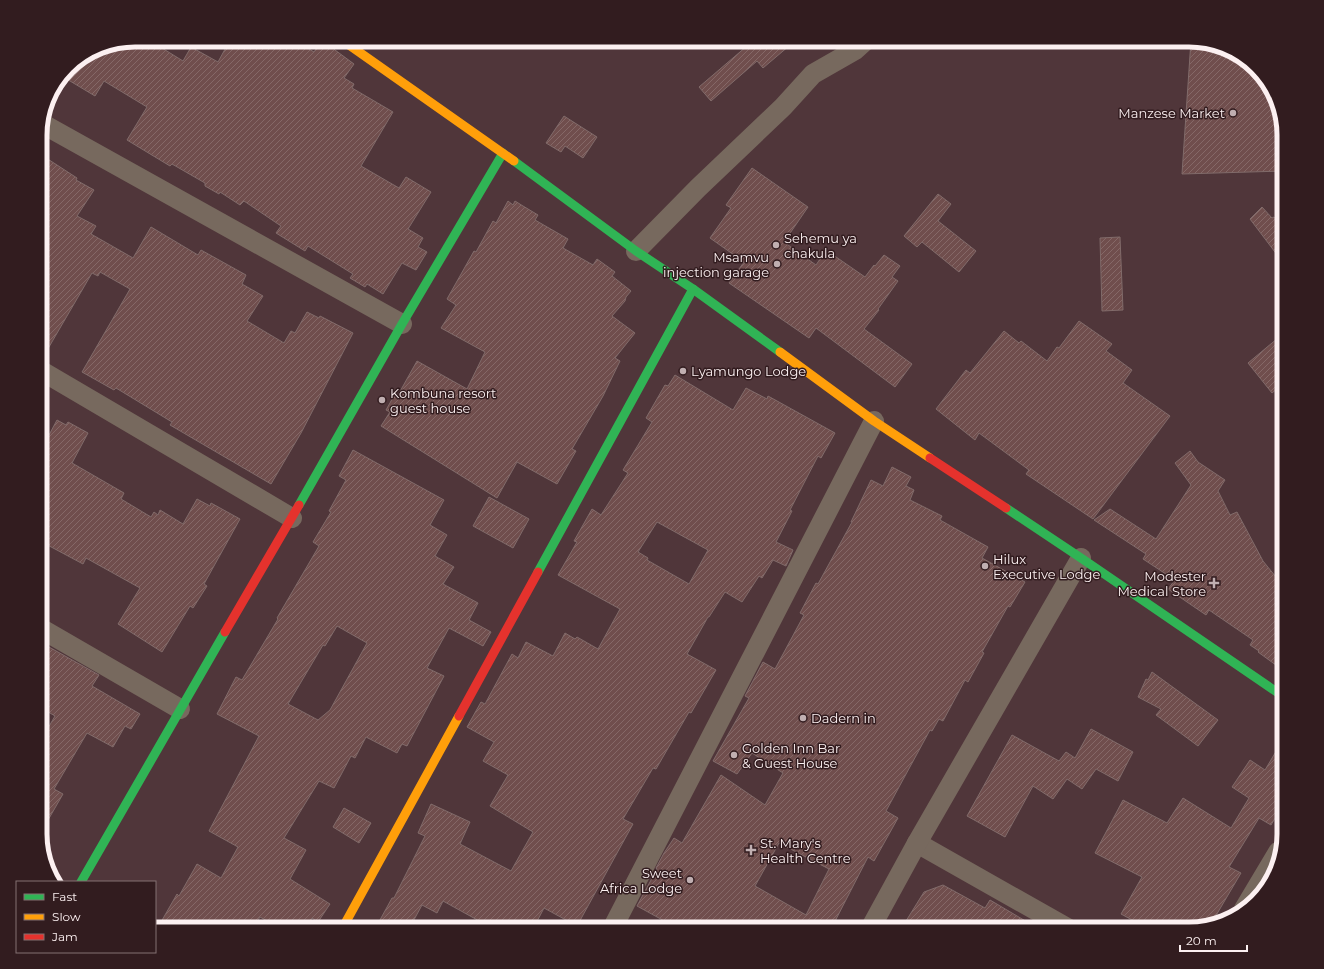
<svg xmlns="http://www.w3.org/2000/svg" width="1324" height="969" viewBox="0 0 1324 969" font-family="Montserrat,sans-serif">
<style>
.building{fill:url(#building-hatch);stroke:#816b6a;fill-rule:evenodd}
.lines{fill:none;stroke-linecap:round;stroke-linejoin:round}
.street{stroke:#77695e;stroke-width:20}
.fast{stroke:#30b455;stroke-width:9}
.slow{stroke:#ff9f0a;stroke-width:9}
.jam{stroke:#e5322d;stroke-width:9}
.poi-dot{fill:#c0afb1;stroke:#321c1f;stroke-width:1.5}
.labels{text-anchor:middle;stroke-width:3;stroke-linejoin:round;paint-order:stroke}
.poi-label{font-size:13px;fill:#fcf0f1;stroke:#321c1f;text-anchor:start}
.rim{fill:none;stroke:#fcf0f1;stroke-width:5}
</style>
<defs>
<pattern id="building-hatch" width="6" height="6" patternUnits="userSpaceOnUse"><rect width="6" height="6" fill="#704e4d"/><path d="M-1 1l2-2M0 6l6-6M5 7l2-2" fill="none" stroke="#856867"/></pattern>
</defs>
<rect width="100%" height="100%" fill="#50363a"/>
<!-- building -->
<g class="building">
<polygon points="134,40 149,40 183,61 191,47 218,62 230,40 294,40 314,52 322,40 330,40 331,46 335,50 354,64 344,78 354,84 352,88 393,112 361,166 399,188 406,177 431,192 408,229 423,238 418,247 427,252 416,270 402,263 383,294 367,284 365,287 350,278 353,274 308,246 305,251 276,233 281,226 244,201 240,205 220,192 219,194 205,186 205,183 172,164 170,166 127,140 147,107 104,81 95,96 65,78 75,62 99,47"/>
<polygon points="754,40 796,40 763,68 757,61 711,101 699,87"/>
<polygon points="1191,40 1247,59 1274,92 1284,134 1284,171 1182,174"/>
<polygon points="564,116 597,137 583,158 565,146 561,152 546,143"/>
<polygon points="40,154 77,178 76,180 94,190 77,216 96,226 91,234 133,258 151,227 198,255 201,250 246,275 242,284 263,296 247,321 284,343 291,331 295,333 307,312 319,318 320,316 353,333 301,433 271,484 170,425 172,422 116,388 114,390 82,372 130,289 100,272 98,276 92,273 42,359 40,359"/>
<polygon points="752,168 808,207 784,242 816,265 826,250 865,277 874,265 875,266 884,255 900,266 892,277 898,281 878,309 879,310 864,329 912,364 895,387 816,328 809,338 729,283 744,262 710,238 731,208 726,205"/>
<polygon points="938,194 951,204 938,221 976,251 959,272 922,242 917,247 904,236"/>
<polygon points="508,201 513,205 515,201 523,206 538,215 535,220 568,239 563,248 593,265 597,259 615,272 612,276 631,291 626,297 625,301 612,316 635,333 615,358 620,361 603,396 572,449 576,451 557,484 517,462 497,498 381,426 390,412 386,410 395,394 398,395 417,361 467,389 485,352 441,328 456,305 447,299 474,251 476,252 493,221 496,223"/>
<polygon points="1262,207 1272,218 1274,217 1284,229 1284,264 1250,219"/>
<polygon points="1120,237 1123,310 1102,311 1100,238"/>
<polygon points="1079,321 1112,344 1106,351 1132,370 1123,383 1170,416 1093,519 1026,474 1029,470 979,433 975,440 936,409 966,370 970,373 1004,331 1019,343 1021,341 1047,361 1057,347 1059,348"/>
<polygon points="1284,333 1284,383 1272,393 1248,363"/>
<path d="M675,375L733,410L746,388L767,399L768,396L835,433L821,458L818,456L790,510L792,511L776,542L793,550L786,566L773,560L762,578L759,576L742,602L725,592L709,617H708L687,654L716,670L691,713L689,712L656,769L653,768L623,819L633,824L577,926L544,908L533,929H489L480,924L481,922L443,901L437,913L422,905L409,929H375L392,898H394L425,836L418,833L431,804L470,822L460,844L511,871L533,832L490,806L508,775L483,761L494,742L467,727L481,702L485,704L512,654L518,658L526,642L553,656L565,633L575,639L577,637L598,649L620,609L558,575L577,542L574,541L592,509L601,515L628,473L623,470L652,422L646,418L665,385L668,386ZM657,522L708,550L689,584L647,560L648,558L638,552Z"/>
<polygon points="57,420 66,425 68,422 88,433 72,463 124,493 121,499 151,517 154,512 158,515 160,510 183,524 197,499 210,506 211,503 240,519 204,584 207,586 193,608 190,606 162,652 118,624 140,588 86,558 83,564 40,541 40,452"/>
<path d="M353,450L444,500L430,525L447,535L435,556L454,567L443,584L478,603L469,620L491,632L483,646L449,628L427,668L444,676L407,746L402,744L397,753L366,737L355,758L351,756L334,788L319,781L284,838L306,850L290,879L330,904L318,922L312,918L306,929H282L260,917L252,929H157L177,894L179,896L197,864L221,878L238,847L209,831L259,736L217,714L236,677L242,680L278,619L277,618L319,546L313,542L331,512L329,511L346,480L339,476ZM337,626L367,643L330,710L318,720L288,704L323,645L325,646Z"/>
<polygon points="1190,451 1198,462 1225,480 1218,491 1230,515 1237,512 1263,561 1284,587 1284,671 1258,652 1259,651 1250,645 1253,640 1209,610 1206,615 1168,589 1175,580 1143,559 1146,554 1094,520 1110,509 1156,539 1191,485 1175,463"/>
<path d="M892,467L911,477L906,486L914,490L910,500L942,516L940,520L988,547L982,558L1025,582L1010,607L1008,606L982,652L984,653L968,682L965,680L943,721L939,719L932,731L930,730L886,811L898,818L874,861L868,857L831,929H679L637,906L657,869L656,868L664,853L674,838L682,843L721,775L765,805L783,773L752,753L737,774L713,761L749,698L745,696L763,662L775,669L804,615L800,613L816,583L818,584L852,522H851L871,480L883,486ZM779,843L829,869L806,915L755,886Z"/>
<polygon points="489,497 529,519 513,548 473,526"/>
<polygon points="40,642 99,675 92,686 140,714 131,729 125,726 113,747 87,733 54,789 63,794 40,834 40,742 55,716 40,707"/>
<polygon points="1152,672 1218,720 1198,746 1156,715 1161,709 1138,697 1146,679 1148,680"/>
<polygon points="1091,729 1133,752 1118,781 1096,769 1082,789 1067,779 1053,799 1033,786 1005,837 967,816 1012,735 1059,761 1066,752 1075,758"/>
<polygon points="1284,738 1284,803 1271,825 1259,818 1229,867 1241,873 1211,924 1190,929 1149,929 1121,914 1142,877 1095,853 1123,800 1167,823 1183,798 1231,828 1249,798 1232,787 1250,760 1265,770"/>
<polygon points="344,808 371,823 359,843 333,827"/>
<polygon points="943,885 985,908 990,900 1039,929 965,929 938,921 933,929 901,929 924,892"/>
</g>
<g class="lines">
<!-- street -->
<g class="street">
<polyline points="41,123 402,324"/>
<polyline points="636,251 698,188 783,107 813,74 855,50 866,40"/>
<polyline points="40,370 292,518"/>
<polyline points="40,628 180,709"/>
<polyline points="917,843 1069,929"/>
<polyline points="1244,909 1278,852"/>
<polyline points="612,929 874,421"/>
<polyline points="870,929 917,843 1081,558"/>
</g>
<!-- fast -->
<g class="fast">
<polyline points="514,161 636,251 693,289 780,352"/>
<polyline points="299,505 402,324 503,153"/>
<polyline points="1006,508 1081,558 1284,697"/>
<polyline points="538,572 693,289"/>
<polyline points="81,882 225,632"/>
</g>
<!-- slow -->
<g class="slow">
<polyline points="342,40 514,161"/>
<polyline points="780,352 874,421 930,458"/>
<polyline points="342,929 459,716"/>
</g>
<!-- jam -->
<g class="jam">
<polyline points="930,458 1006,508"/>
<polyline points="225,632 299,505"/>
<polyline points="459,716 538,572"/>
</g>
</g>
<!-- markers -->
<g class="poi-dot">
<circle cx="1233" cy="113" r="4"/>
<circle cx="776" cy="245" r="4"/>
<circle cx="777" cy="264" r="4"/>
<circle cx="683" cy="371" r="4"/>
<circle cx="382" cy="400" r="4"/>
<circle cx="985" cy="566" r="4"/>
<path d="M1212 577h4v4h4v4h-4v4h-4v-4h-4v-4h4z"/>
<circle cx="803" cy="718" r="4"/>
<circle cx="734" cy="755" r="4"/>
<path d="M749 844h4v4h4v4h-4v4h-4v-4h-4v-4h4z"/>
<circle cx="690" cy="880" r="4"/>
</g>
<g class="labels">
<!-- poi labels -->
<g class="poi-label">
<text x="1225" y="118" text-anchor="end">Manzese Market</text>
<text x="784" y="243">Sehemu ya<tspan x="784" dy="15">chakula</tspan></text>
<text x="769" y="262" text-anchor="end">Msamvu<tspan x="769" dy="15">injection garage</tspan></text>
<text x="691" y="376">Lyamungo Lodge</text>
<text x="390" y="398">Kombuna resort<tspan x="390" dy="15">guest house</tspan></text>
<text x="993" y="564">Hilux<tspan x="993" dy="15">Executive Lodge</tspan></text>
<text x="1206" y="581" text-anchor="end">Modester<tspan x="1206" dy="15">Medical Store</tspan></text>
<text x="811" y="723">Dadern in</text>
<text x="742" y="753">Golden Inn Bar<tspan x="742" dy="15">&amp; Guest House</tspan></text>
<text x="760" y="848">St. Mary's<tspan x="760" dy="15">Health Centre</tspan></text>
<text x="682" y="878" text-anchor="end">Sweet<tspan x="682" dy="15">Africa Lodge</tspan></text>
</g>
</g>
<!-- crop -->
<path d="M0 0H1324V969H0ZM135 47H1189A88 88 0 0 1 1277 135V834A88 88 0 0 1 1189 922H135A88 88 0 0 1 47 834V135A88 88 0 0 1 135 47Z" fill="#321c1f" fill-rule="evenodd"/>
<path class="rim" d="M135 47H1189A88 88 0 0 1 1277 135V834A88 88 0 0 1 1189 922H135A88 88 0 0 1 47 834V135A88 88 0 0 1 135 47Z"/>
<!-- legend -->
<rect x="16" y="881" width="140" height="72" fill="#321c1f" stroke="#837173"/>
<rect x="24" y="894" width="20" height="6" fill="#30b455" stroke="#837173"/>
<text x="52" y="901" font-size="12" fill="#fcf0f1">Fast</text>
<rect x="24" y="914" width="20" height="6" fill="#ff9f0a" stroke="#837173"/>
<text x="52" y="921" font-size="12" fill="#fcf0f1">Slow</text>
<rect x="24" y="934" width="20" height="6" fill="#e5322d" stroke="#837173"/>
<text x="52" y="941" font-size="12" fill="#fcf0f1">Jam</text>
<!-- scale -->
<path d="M1180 945v6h67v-6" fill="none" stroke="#fcf0f1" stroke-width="2"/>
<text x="1186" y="945" font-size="12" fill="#fcf0f1" stroke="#321c1f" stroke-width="3" paint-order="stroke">20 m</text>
</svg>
